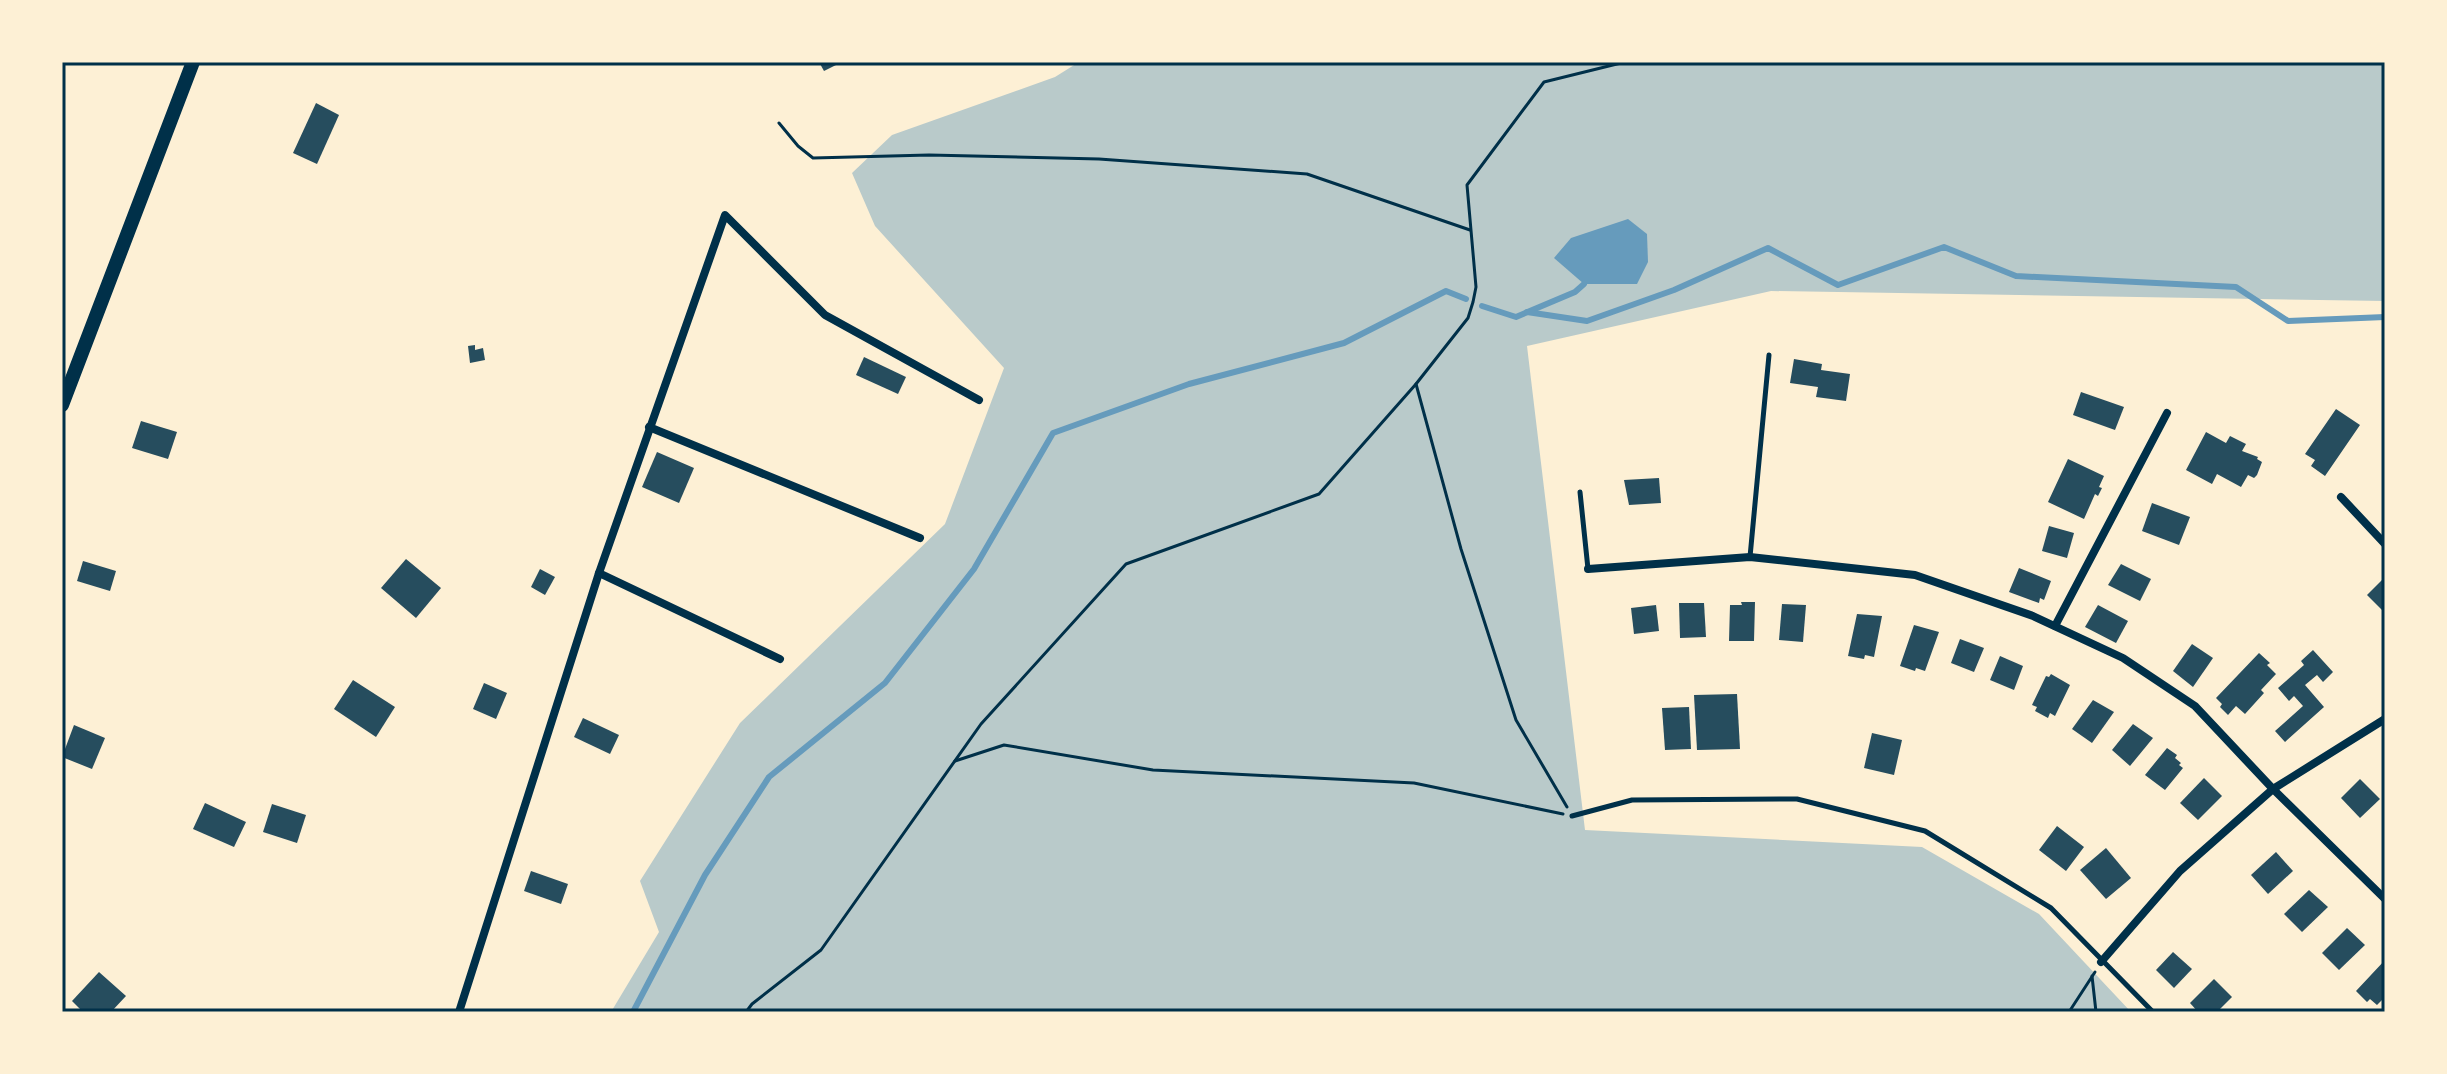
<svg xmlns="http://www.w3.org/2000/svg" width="2447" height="1074" viewBox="0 0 2447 1074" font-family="'Nunito Sans',sans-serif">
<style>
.green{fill:#b9caca}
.water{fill:#669bbc}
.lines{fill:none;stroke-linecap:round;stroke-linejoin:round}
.stream{stroke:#669bbc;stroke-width:6}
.building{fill:#264d5e}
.path{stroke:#003049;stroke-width:3}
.service{stroke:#003049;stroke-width:5}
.minor{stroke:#003049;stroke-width:8}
.tertiary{stroke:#003049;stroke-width:14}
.neatline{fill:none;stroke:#003049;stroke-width:3}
</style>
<rect width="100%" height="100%" fill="#fdf0d5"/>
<!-- green -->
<polygon class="green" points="1079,62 2385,62 2385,301 1771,291 1527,346 1585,830 1922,847 2039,914 2131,1012 611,1012 659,932 640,881 740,723 945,524 1004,368 875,226 852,173 892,135 1055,77"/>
<!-- water -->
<polygon class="water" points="1628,219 1647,234 1648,262 1637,284 1584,284 1554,258 1571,238"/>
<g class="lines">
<!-- stream -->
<g class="stream">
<polyline points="1482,306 1516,317 1575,292 1584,284"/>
<polyline points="1527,312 1587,321 1674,290 1768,248 1838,285 1944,247 2016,276 2236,287 2288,321 2385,317"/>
<polyline points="633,1012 705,875 769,777 885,683 974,569 1053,433 1189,384 1344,343 1446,291 1466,299"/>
</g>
</g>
<!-- building -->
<g class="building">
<polygon points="819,62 842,62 824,71"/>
<polygon points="316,103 339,115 317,164 293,153"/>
<polygon points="475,345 475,350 483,348 485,360 470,363 468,346"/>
<polygon points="864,357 906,377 898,394 856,375"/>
<polygon points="1794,359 1822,364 1821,370 1850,374 1846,401 1816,397 1818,387 1790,383"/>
<polygon points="2081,392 2124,407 2115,430 2073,415"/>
<polygon points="2336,409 2360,425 2325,476 2311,466 2315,460 2305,454"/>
<polygon points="141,421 177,432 168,459 132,448"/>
<polygon points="2206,432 2226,443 2230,436 2246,444 2242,451 2258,457 2257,459 2262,462 2257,475 2254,478 2248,475 2241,487 2217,474 2212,484 2186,470"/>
<polygon points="657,452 694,468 679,503 642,487"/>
<polygon points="2068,459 2104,476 2099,487 2102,488 2098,496 2095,494 2084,519 2048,502"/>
<polygon points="1659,478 1661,503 1629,505 1624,480"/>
<polygon points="2152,503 2190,517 2179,545 2142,531"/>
<polygon points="2049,526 2074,533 2067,558 2042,551"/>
<polygon points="406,559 441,588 416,618 381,588"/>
<polygon points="83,561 116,571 110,591 77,581"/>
<polygon points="2121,564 2151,579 2140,601 2108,585"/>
<polygon points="2019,568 2051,581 2044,600 2040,598 2039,603 2009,592"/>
<polygon points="540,569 555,577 545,595 531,587"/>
<polygon points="2385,577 2385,613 2367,595"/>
<polygon points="1741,602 1755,602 1754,641 1729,641 1730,605 1742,605"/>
<polygon points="1679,603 1704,603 1706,637 1680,638"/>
<polygon points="1782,604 1806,605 1803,642 1779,640"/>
<polygon points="1656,605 1659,631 1634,634 1631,608"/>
<polygon points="2098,605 2128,621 2116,643 2085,627"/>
<polygon points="1857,614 1882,616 1874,657 1865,655 1864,659 1848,656"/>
<polygon points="1914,625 1939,632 1925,671 1916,668 1915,671 1900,666"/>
<polygon points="1960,639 1984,648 1974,672 1951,663"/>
<polygon points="2192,644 2213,658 2193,687 2173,671"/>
<polygon points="2313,650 2333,672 2323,682 2317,675 2305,685 2324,707 2285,742 2275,731 2303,706 2294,696 2289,701 2278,688 2304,665 2301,661"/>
<polygon points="2259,653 2270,663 2267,665 2276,674 2261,690 2264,693 2245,714 2236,706 2228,715 2220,707 2222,704 2216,698"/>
<polygon points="2000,656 2023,666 2014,690 1990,680"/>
<polygon points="2051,674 2070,685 2055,716 2050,713 2048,718 2035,711 2037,707 2032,705 2046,676 2049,677"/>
<polygon points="353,680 395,707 376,737 334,709"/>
<polygon points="484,683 507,693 496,719 473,709"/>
<polygon points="1737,694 1740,749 1697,750 1694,695"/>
<polygon points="2093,700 2114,712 2092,743 2072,729"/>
<polygon points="1689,707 1691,749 1665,750 1662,708"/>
<polygon points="583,718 619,735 610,754 574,737"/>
<polygon points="2133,724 2153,738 2130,766 2112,750"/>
<polygon points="74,725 105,738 92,769 62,757"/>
<polygon points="1872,733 1902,740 1894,775 1864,768"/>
<polygon points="2167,748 2177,755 2175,758 2181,763 2179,765 2183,768 2165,790 2145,775"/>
<polygon points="2204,778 2222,796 2198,820 2180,803"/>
<polygon points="2360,779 2380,799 2360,818 2341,798"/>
<polygon points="205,803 246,822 234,847 193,829"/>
<polygon points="272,804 306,815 297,843 263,832"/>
<polygon points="2057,826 2084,847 2066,871 2039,850"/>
<polygon points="2106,848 2131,878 2106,899 2080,870"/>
<polygon points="2276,852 2293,871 2268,894 2251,875"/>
<polygon points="531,871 568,884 561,904 524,891"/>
<polygon points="2309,890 2328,907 2302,932 2284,914"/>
<polygon points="2347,928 2365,945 2339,970 2322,953"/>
<polygon points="2173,952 2192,969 2174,988 2156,970"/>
<polygon points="2385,960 2385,997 2377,1005 2370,999 2367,1002 2356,991"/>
<polygon points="99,972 126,996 111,1012 83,1012 72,1001"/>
<polygon points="2214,979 2232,997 2217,1012 2198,1012 2190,1003"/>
</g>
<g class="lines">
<!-- path -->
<g class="path">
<polyline points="779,123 798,146 813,158 929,155 1099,159 1307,174 1470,230"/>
<polyline points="1416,384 1461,549 1516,720 1567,807"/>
<polyline points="955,761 1004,745 1153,770 1414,783 1563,814"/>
<polyline points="2092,976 2096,1012"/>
<polyline points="746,1012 752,1004 821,950 981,724 1126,564 1319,494 1416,384 1468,318 1473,302 1476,287 1467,185 1544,82 1625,62"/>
<polyline points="2069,1012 2095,972"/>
</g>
<!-- service -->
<g class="service">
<polyline points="1580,492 1588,569"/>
<polyline points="1750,557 1769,355"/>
<polyline points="1572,816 1632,800 1797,799 1925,831 2051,908 2153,1012"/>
</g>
<!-- minor -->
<g class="minor">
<polyline points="649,427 920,538"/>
<polyline points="2341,497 2385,544"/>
<polyline points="1588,569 1750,557 1915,575 2033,616 2123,658 2195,706 2273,789 2385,899"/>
<polyline points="599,573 780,659"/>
<polyline points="2055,626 2167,413"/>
<polyline points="2101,962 2180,871 2273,789 2385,719"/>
<polyline points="459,1012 599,573 725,215 825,315 979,400"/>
</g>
<!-- tertiary -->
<polyline class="tertiary" points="62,405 193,62"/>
</g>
<!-- border -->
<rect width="2447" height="1074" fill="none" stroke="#fdf0d5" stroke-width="128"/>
<rect x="64" y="64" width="2319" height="946" class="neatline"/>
</svg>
